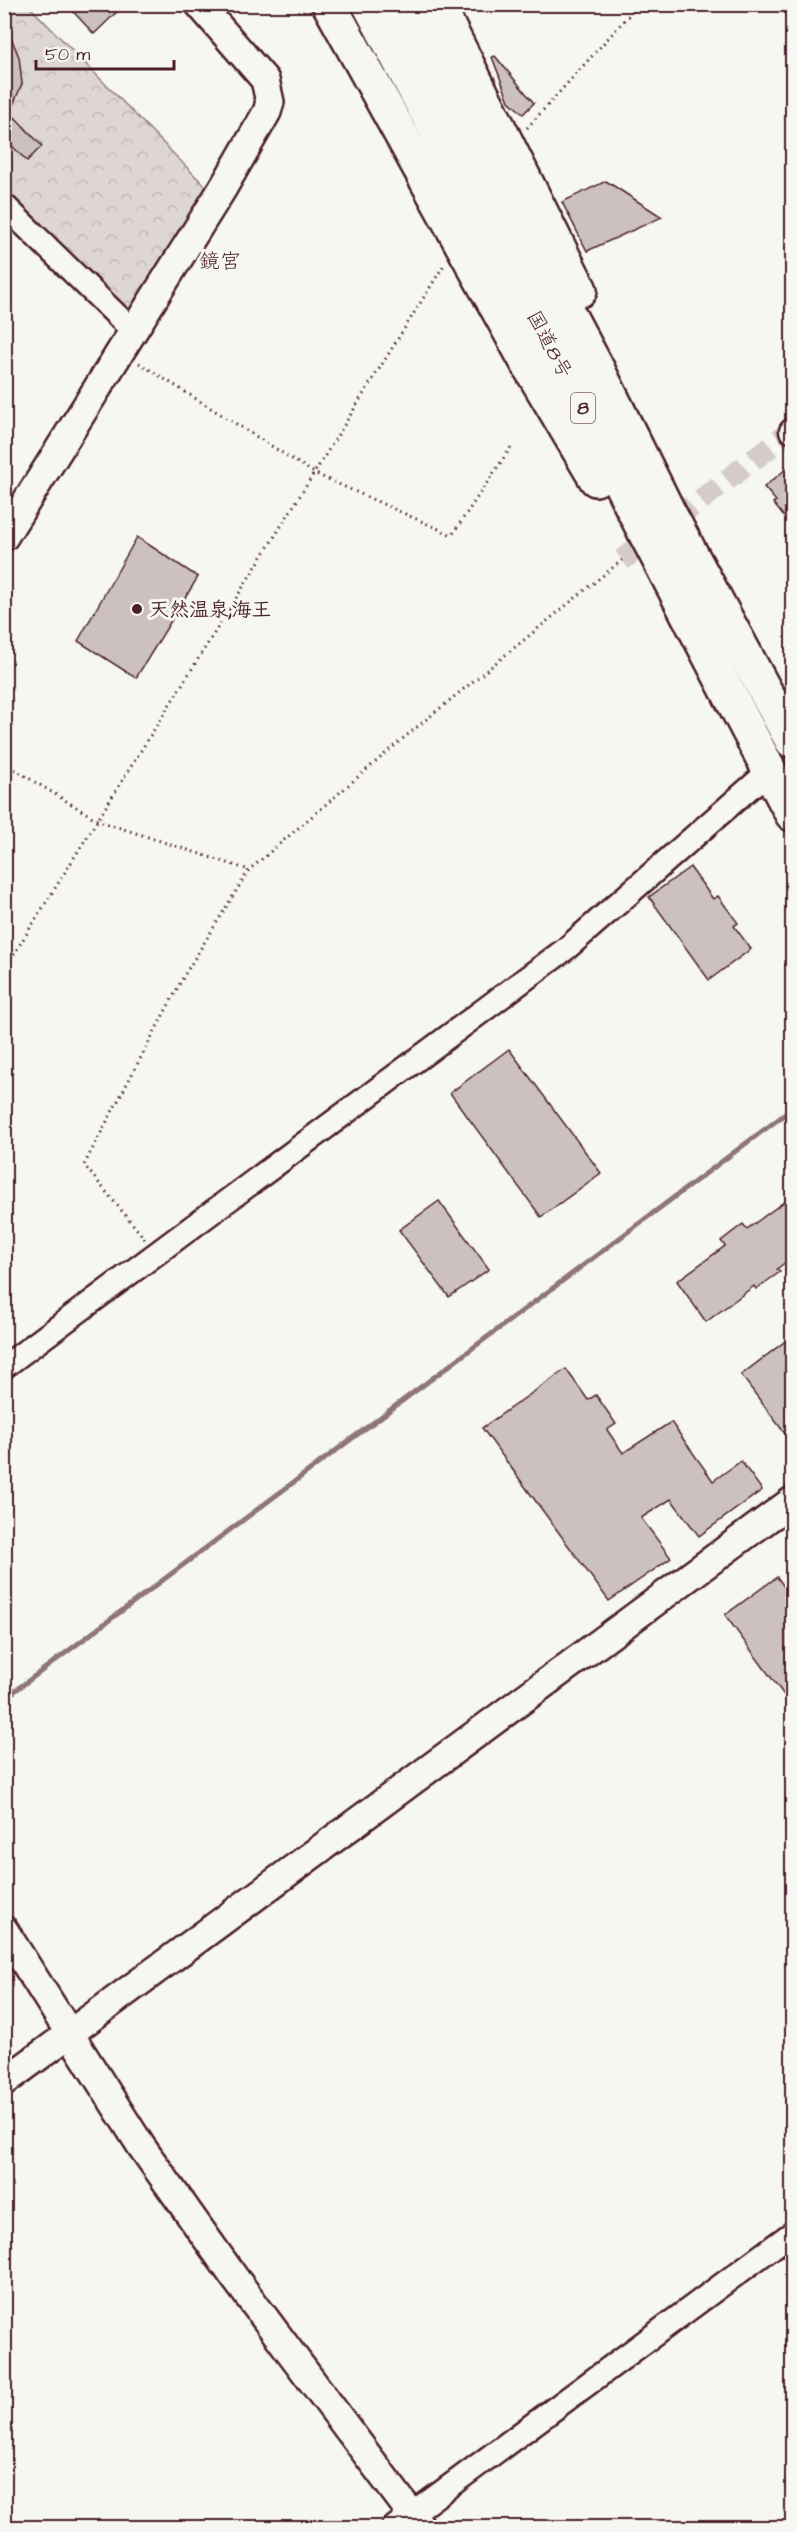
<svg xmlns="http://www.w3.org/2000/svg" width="797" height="2532" viewBox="0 0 797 2532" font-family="'Architects Daughter','Klee One',sans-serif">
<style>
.park{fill:url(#park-crowns);stroke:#947a80;stroke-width:1.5}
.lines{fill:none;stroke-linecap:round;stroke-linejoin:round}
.stream{stroke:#8e747a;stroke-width:5}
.building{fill:#ccc1c0;stroke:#4a1f2b;stroke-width:1.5}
.minor-tunnel{stroke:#d4cbca;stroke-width:22;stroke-dasharray:22 11;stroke-linecap:butt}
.minor-casing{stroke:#4a1f2b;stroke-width:27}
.tertiary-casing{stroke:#4a1f2b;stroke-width:32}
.trunk-casing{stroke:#4a1f2b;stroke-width:38}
.path{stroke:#4a1f2b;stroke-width:3;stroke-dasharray:1.5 4.5;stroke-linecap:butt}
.minor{stroke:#f6f6f2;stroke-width:22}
.tertiary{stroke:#f6f6f2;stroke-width:27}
.trunk{stroke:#f6f6f2;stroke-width:33}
.poi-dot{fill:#4a1f2b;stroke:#f6f6f2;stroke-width:2}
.labels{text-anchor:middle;stroke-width:6;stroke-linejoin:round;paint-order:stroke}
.shield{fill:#f6f6f2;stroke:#7e6067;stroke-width:1.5}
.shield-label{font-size:18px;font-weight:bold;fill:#4a1f2b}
.street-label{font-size:20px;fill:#4a1f2b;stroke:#f6f6f2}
.poi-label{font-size:20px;font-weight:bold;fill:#4a1f2b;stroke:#f6f6f2;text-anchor:start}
.neighbourhood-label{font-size:21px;fill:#4a1f2b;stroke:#f6f6f2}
</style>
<defs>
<pattern id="park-crowns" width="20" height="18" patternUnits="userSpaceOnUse" patternTransform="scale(1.5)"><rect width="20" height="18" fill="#ddd6d5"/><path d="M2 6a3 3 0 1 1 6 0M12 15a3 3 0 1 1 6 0" fill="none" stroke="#bfb7b7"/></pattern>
</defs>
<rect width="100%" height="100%" fill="#f6f6f2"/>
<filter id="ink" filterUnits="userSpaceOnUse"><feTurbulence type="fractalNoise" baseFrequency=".0167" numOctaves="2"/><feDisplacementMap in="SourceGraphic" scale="12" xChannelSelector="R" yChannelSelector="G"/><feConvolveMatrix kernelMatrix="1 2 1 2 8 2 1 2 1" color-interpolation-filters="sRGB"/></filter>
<g filter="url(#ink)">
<!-- park -->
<polygon class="park" points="4,5 28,5 213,194 131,321 5,195"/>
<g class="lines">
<!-- stream -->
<polyline class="stream" points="4,1699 792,1109"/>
</g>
<!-- building -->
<g class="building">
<polygon points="66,4 125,4 94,34"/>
<polygon points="5,23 19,57 22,84 10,112 42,146 27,161 4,138"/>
<polygon points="495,56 534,103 523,114 509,101 492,57"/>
<polygon points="606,181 662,217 587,251 562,202"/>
<polygon points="792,464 792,527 773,503 776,501 764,487"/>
<polygon points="137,537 198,577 136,678 78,641"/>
<polygon points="690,867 713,899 718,896 738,923 734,926 751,949 709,980 649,897"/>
<polygon points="509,1049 601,1173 541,1217 450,1093"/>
<polygon points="792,1196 792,1257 777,1269 780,1272 756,1289 754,1286 706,1322 677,1281 725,1246 721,1241 743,1224 747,1229"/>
<polygon points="439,1201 489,1269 449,1297 399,1230"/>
<polygon points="792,1336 792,1443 741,1375"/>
<polygon points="566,1369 588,1400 596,1395 616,1424 607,1430 623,1453 671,1422 713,1481 741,1461 762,1490 699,1536 671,1499 641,1518 671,1558 609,1601 482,1428"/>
<polygon points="777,1577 792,1597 792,1601 785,1605 792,1615 792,1706 725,1615"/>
</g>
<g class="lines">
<!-- minor-tunnel -->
<polyline class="minor-tunnel" points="622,560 791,431"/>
<!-- minor casing -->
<g class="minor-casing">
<g id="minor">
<polyline points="4,205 132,330"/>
<polyline points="791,431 792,430"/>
<polyline points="4,1367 567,948 769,771"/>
<polyline points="393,2528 792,2233"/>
</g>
</g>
<!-- tertiary casing -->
<g class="tertiary-casing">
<g id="tertiary">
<polyline points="4,537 223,188 267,112 270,102 265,80 199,4"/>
<polyline points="4,1930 141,2146 234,2277 422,2528"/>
<polyline points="4,2082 792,1501"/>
</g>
</g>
<!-- trunk casing -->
<g class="trunk-casing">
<g id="trunk">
<polyline points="329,4 528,364 596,479"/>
<polyline points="369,4 570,382 642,527 792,814"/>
<polyline points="403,4 597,368 669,513 792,741"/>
<polyline points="437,4 580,290"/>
</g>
</g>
<!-- path -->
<g class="path">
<polyline points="527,128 639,4"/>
<polyline points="139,363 316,474 452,535 511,447"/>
<polyline points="4,763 99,821 249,870"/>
<polyline points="4,970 444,265"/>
<polyline points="145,1239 84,1165 185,974 249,870 406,736 622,560"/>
</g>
<!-- minor -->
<use href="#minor" class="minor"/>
<!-- tertiary -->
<use href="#tertiary" class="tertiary"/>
<!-- trunk -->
<use href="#trunk" class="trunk"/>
</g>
</g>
<!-- markers -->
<circle class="poi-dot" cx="137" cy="609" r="6"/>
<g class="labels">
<!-- shield labels -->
<rect class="shield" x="571" y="393" width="24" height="30" rx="4.5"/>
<g class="shield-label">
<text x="583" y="414">8</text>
</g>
<!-- street labels -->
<g class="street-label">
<text transform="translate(550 344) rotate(62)" y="7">国道8号</text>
</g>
<!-- poi labels -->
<g class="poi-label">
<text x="149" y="616">天然温泉;海王</text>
</g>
<!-- neighbourhood labels -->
<g class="neighbourhood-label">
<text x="220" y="268">鏡宮</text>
</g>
</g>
<!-- margin -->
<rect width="797" height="2532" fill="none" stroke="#f6f6f2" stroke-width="24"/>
<rect x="12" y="12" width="773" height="2508" fill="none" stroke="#4a1f2b" stroke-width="2" filter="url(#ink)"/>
<!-- scale -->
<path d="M36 60v9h138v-9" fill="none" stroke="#4a1f2b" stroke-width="3"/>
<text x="45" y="60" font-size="18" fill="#4a1f2b" stroke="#f6f6f2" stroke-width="4.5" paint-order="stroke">50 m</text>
</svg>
